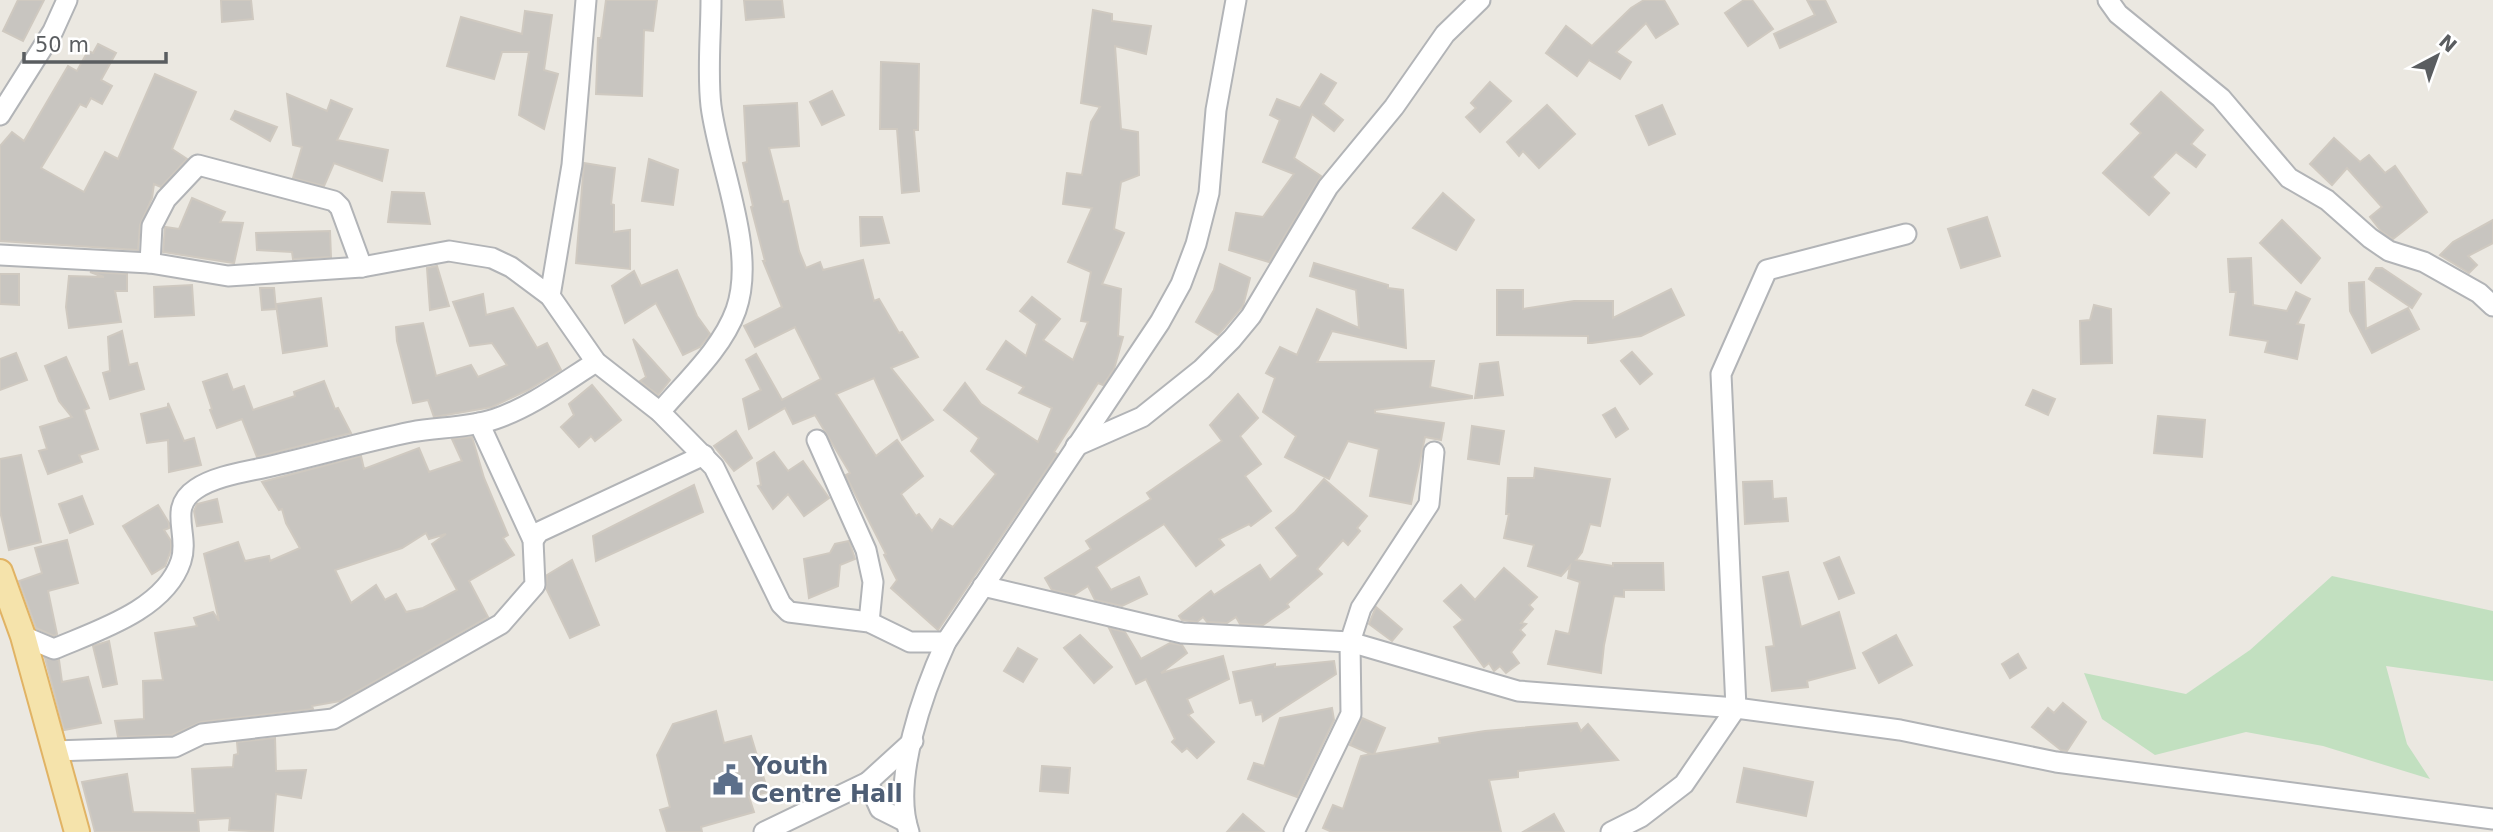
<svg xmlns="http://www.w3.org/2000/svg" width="2493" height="832" viewBox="0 0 2493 832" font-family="'DejaVu Sans',sans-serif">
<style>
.green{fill:#c2e0c0}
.building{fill:#c8c5c0;stroke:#cfc9c0;stroke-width:2;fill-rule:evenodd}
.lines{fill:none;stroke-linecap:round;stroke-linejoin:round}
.minor-casing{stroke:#b2b4b7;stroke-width:23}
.major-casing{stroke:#e1b364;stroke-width:28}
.minor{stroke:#fff;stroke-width:19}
.major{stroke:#f5e3ab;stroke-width:24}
.labels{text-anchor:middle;stroke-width:5;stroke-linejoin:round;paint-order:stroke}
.service-label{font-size:24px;font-weight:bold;fill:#4e5e75;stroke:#fff;text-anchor:start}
</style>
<rect width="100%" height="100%" fill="#ebe8e1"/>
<!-- green -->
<polygon class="green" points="2332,576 2493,611 2493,681 2386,666 2407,744 2430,779 2323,746 2246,732 2155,755 2102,719 2084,673 2186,694 2250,650"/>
<!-- building -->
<g class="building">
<polygon points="18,0 44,0 23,41 3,31"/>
<polygon points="221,0 251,0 253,19 222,22"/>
<polygon points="606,0 657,0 653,31 644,30 642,96 596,94 598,38 601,38"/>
<polygon points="744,0 782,0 784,17 746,20"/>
<polygon points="1644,0 1664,0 1678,24 1656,38 1646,23 1616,52 1631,62 1620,79 1589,60 1577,76 1546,53 1566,26 1592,46 1631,8"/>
<polygon points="1744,0 1752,0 1773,29 1748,46 1725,13"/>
<polygon points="1807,0 1825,0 1836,22 1780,48 1774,34 1815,15"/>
<polygon points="1093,10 1112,14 1112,21 1151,26 1146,54 1115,46 1121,129 1138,132 1139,175 1121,182 1114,229 1124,233 1102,284 1121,289 1118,336 1123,337 1114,369 1103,385 1098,383 1054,452 1057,454 938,630 891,588 897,580 884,555 886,554 848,480 846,475 850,473 815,415 793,424 785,408 749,429 743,399 761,390 746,360 756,354 782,400 821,379 795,327 755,347 744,326 782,307 763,261 765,261 751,207 753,206 743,163 747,162 744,106 797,103 799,146 769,148 783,202 788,201 799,251 806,268 820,262 823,270 863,260 874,301 879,299 899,333 902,332 918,357 891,368 933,420 902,440 874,378 836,394 876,456 897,440 923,476 901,494 916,516 919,514 932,531 940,519 953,527 996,474 971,451 979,438 944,410 965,383 981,404 1038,442 1052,408 1019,393 1024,387 987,369 1006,341 1026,356 1037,324 1020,311 1032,297 1060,319 1043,340 1073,360 1088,322 1081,321 1091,272 1068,262 1092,208 1063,204 1067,173 1082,175 1091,122 1100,107 1081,103"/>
<polygon points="525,11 552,15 544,70 558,74 544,129 519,115 529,52 502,52 494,79 447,66 461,17 522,34"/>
<polygon points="98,44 116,53 101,80 112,86 102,104 91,98 86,107 80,104 41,168 84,192 105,152 118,159 155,74 196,92 172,149 187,159 161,187 154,184 152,198 140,225 138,250 0,241 0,146 12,132 24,141 68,66 77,71 88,51 93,53"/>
<polygon points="881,62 919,64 918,130 914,130 919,191 902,193 897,129 880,129"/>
<polygon points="1321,74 1336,83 1323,104 1343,120 1334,131 1312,114 1294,158 1321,176 1269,262 1229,250 1236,213 1263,217 1294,174 1263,162 1280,120 1270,115 1277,99 1300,108"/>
<polygon points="1490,82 1511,101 1480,132 1466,117 1476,108 1471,103"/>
<polygon points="832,91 844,115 822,125 810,102"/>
<polygon points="2161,92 2203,130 2191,144 2205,155 2196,167 2176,152 2152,177 2169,193 2149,215 2103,173 2141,133 2131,124"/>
<polygon points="287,94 327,111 331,100 352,109 337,140 388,150 382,181 334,163 324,186 293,178 302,147 293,145"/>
<polygon points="1547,105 1575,134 1539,168 1523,151 1519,156 1507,142"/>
<polygon points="1662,105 1675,134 1649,145 1636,116"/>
<polygon points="235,111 277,127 270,141 231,119"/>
<polygon points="2334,138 2360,162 2369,155 2385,173 2395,166 2427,212 2393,239 2381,231 2370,217 2382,207 2347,168 2332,185 2310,164"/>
<polygon points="649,159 678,170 673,205 642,201"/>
<polygon points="584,163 615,168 611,204 614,205 614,232 630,230 630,269 576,263"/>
<polygon points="392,192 424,193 430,224 388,222"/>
<polygon points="1443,193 1474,220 1456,250 1413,228"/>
<polygon points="192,198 225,212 220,222 243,223 234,263 163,252 165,227 179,229"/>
<polygon points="860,217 882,217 889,243 861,246"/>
<polygon points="1987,217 2000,256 1961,268 1948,229"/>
<polygon points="2282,220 2320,258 2301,283 2260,243"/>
<polygon points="2493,220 2493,243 2468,256 2477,265 2469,273 2440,255 2453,242"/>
<polygon points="330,231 331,257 293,259 292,252 257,250 256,233"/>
<polygon points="2251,258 2253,305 2287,311 2296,292 2310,299 2297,324 2304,325 2297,359 2265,352 2268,341 2230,335 2236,292 2230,292 2228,259"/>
<polygon points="1314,263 1388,285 1388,288 1403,290 1406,348 1332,331 1317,362 1434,361 1430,387 1472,396 1472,398 1375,410 1375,413 1444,423 1441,440 1425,437 1411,504 1370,496 1379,449 1348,441 1329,479 1285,457 1296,436 1263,412 1275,378 1266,373 1280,347 1297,355 1317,309 1359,328 1356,290 1310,276"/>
<polygon points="1220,264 1250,278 1243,306 1218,335 1196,322 1214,290"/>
<polygon points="437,266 449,306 430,310 427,268"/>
<polygon points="2376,268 2382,268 2421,294 2412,308 2369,279"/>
<polygon points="677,270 697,316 710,334 700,347 683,355 656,303 625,323 612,286 634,271 641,286"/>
<polygon points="90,272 127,274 127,291 115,291 121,322 69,328 66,307 69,276 104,277"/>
<polygon points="0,274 19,274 19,305 0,304"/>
<polygon points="2364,282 2366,329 2408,308 2419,329 2372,353 2350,311 2349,283"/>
<polygon points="192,285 194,315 155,317 154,287"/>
<polygon points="260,288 274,288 276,309 262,310"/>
<polygon points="1671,289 1684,315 1641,336 1592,343 1588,343 1588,336 1497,335 1497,290 1523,290 1523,309 1574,301 1613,301 1613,318"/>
<polygon points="483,294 486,315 513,308 537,348 547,343 561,370 528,390 492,407 434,417 428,400 413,403 397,341 396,327 423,323 436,376 471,365 478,377 507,365 492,343 470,346 453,302"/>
<polygon points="321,298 327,346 283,353 276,304"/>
<polygon points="2094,305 2111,309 2112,363 2081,364 2080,321 2090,320"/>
<polygon points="122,331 129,365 137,363 144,389 110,399 103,373 110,371 108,337"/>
<polygon points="633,339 670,380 658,395 640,381 646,377"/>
<polygon points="1632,352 1652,374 1640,384 1621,361"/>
<polygon points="16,353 27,380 0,390 0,359"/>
<polygon points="66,357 89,408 84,410 98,449 79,455 82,462 48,474 39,451 47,449 40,427 72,417 59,401 45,366"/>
<polygon points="1498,362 1503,395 1475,398 1480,364"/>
<polygon points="227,374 233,390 244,386 253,410 295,396 294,392 324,381 335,409 338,408 351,433 257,457 242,419 217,428 210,410 212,409 203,382"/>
<polygon points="592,385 621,420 595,441 591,436 579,447 561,427 574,415 569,404"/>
<polygon points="2033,390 2055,399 2048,415 2026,405"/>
<polygon points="1238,394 1258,418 1240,436 1261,464 1245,476 1271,511 1251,526 1249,524 1219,539 1224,545 1196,566 1164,524 1096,567 1111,590 1139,577 1147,594 1122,606 1095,600 1088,586 1074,595 1052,590 1045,578 1091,549 1086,541 1151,499 1147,493 1222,441 1210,425"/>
<polygon points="168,403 184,441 194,438 201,465 169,472 168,440 147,443 141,414 168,407"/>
<polygon points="1615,408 1628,429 1616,437 1603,415"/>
<polygon points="2158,416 2205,420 2202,457 2154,453"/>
<polygon points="1472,426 1504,431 1499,464 1468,459"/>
<polygon points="736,431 752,458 734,471 714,446"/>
<path d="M472,437L484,478L508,535L503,538L514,555L469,581L488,617L340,701L312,706L313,709L201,722L172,735L118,737L115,721L144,719L143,681L163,680L155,633L197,626L194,618L213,612L219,621L204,554L238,542L245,561L269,556L270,561L300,548L286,523L282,509L279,510L262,482L361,456L364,469L419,448L429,472L462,461L452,439ZM426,533L429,539L446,534L432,544L457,590L423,608L406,612L396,594L385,600L376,585L351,603L335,570L402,548Z"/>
<polygon points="774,452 788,471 803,461 829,498 804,516 788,494 773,509 758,486 761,485 757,463"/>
<polygon points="21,455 41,542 9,550 0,511 0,459"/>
<polygon points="1535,468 1610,479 1600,526 1590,524 1582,552 1576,560 1613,566 1613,563 1663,563 1664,590 1624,590 1624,597 1614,596 1604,645 1601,673 1548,664 1556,631 1569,634 1580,582 1568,578 1570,566 1561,576 1528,566 1534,545 1504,538 1509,514 1506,514 1508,478 1534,478"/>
<polygon points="1324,479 1367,516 1357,528 1360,531 1348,545 1343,540 1317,569 1322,574 1287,604 1289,607 1263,625 1240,624 1236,617 1227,623 1207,622 1203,617 1197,622 1182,620 1179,616 1211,591 1214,595 1260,565 1270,580 1298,556 1276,528 1295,512"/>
<polygon points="1772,481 1773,499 1786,498 1788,521 1745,524 1743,482"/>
<polygon points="694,485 703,512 596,561 593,536"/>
<polygon points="82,496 93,524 70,533 59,504"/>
<polygon points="217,499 222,522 197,526 194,511 197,504"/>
<polygon points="158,505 169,523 169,528 164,530 171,541 171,550 165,566 152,574 123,526"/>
<polygon points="67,540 78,583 48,591 57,634 54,636 36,628 19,581 42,573 35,548"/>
<polygon points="849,541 855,559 840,565 838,586 809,598 804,559 830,553 835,544"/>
<polygon points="1839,557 1854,593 1839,599 1824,563"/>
<polygon points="572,560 599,625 570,638 546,588 547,575"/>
<polygon points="1504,568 1537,597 1529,605 1533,609 1521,623 1526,624 1520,630 1525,635 1511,652 1519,663 1506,673 1500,666 1494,671 1489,663 1484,667 1454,627 1463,620 1444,601 1461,585 1475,600"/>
<polygon points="1788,572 1801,627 1839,612 1855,668 1807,681 1808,687 1772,691 1766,647 1774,646 1763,577"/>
<polygon points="1376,607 1402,629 1392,641 1369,624"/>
<polygon points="1109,628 1125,632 1141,659 1170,643 1182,645 1187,653 1161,673 1223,656 1229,679 1187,699 1193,712 1188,715 1214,742 1197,758 1187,748 1182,752 1172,742 1175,739 1146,679 1136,684"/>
<polygon points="1080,635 1112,667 1094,683 1064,648"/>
<polygon points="1896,635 1912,665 1879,683 1863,653"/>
<polygon points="109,641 117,684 103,687 93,646"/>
<polygon points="1018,648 1037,659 1023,682 1004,671"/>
<polygon points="2018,654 2026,668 2010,678 2002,664"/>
<polygon points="45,658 59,660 62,682 88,677 101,723 64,730"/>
<polygon points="1334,661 1336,674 1263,721 1262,714 1256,715 1252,700 1240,703 1233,672 1275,664 1275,667"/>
<polygon points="2063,703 2086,722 2067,751 2061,750 2032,727 2048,708 2054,713"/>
<polygon points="1332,708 1334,720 1297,797 1248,779 1254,763 1264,766 1280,718"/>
<polygon points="716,711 724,743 751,736 768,792 749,797 754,812 701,827 702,832 667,832 660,810 670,807 657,755 673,724"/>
<polygon points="1362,718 1385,728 1374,754 1440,743 1439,738 1485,731 1577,723 1581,731 1588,724 1618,760 1518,771 1518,777 1489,780 1501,832 1332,832 1323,828 1333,805 1343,809 1361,756 1371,754 1350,745"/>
<polygon points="275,738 276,771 306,770 301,798 276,794 273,832 229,830 230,818 198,820 199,832 95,832 82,782 127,774 133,812 195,813 192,769 233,767 234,755 238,754 237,742"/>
<polygon points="1042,766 1070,768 1068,793 1040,791"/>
<polygon points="1744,768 1813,782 1806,816 1737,802"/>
<polygon points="1243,814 1264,832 1227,832"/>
<polygon points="1554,814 1564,832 1523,832"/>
</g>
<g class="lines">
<!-- minor casing -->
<g class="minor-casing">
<g id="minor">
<polyline points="2108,0 2118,14 2221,98 2289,178 2327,200 2370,238 2389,251 2424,262 2479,293 2493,306"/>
<polyline points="0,115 53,31 67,0"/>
<polyline points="0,255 150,263 228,276 362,267 449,251 492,258 511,267 550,296 596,362 660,412 714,467 781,604 789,612 869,622 910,642 946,642"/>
<polyline points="150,263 152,226 166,199 198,165 334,201 340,207 362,267"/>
<polyline points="550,296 572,165 586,0"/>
<path d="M660,412C686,381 722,349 736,310C757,250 719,168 711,106C707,72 711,35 711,0"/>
<polyline points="817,440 866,550 873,582 869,622"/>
<polyline points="1076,446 1142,417 1202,369 1232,339 1251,316 1328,187 1394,107 1445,34 1480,0"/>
<polyline points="533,540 539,532 704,455"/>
<polyline points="983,586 1182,633 1350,642 1518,691 1736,708 1900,730 2056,762 2493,819"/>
<path d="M23,636L54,649C96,631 165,610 181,561C190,534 167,508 196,489C215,476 245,472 267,467C315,456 363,442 411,432C439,427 468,428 495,419C531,407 564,382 596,362"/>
<polyline points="54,751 175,747 202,734 333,719 501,624 535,585 533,540 479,423"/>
<polyline points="868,782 880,809 906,822"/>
<polyline points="764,832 868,782 913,741"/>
<path d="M909,832C891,780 924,690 946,642L1160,322L1181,284L1196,244L1209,193L1216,110L1236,0"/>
<polyline points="1294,832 1351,714 1350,642 1361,608 1429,504 1434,452"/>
<polyline points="1611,832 1641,817 1684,784 1736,708 1721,374 1767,270 1906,234"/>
</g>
</g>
<!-- major casing -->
<g class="major-casing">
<polyline id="major" points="0,572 23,636 77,832"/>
</g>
<!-- minor -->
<use href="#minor" class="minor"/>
<!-- major -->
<use href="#major" class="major"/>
</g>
<!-- icons -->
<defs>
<g id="civic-bare" transform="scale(2.415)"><path d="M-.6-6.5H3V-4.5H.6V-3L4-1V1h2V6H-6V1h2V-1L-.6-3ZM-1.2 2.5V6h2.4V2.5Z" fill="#5c6f8a" stroke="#fff" stroke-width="2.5" paint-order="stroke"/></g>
</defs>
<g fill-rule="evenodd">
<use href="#civic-bare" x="728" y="780"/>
</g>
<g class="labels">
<!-- service labels -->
<g class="service-label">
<text x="751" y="774">Youth<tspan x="751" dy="28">Centre Hall</tspan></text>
</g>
</g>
<!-- north arrow -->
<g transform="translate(2437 56) rotate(41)" stroke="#ffffff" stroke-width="5" paint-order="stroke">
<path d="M0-5L12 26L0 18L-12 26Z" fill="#5a5d60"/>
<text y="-10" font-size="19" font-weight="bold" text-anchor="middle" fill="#5a5d60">N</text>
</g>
<!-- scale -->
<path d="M24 52v10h142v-10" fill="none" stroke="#5a5d60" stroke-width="3.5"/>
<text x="35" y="52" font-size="21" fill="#5a5d60" stroke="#ffffff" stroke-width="5" paint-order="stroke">50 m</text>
</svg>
